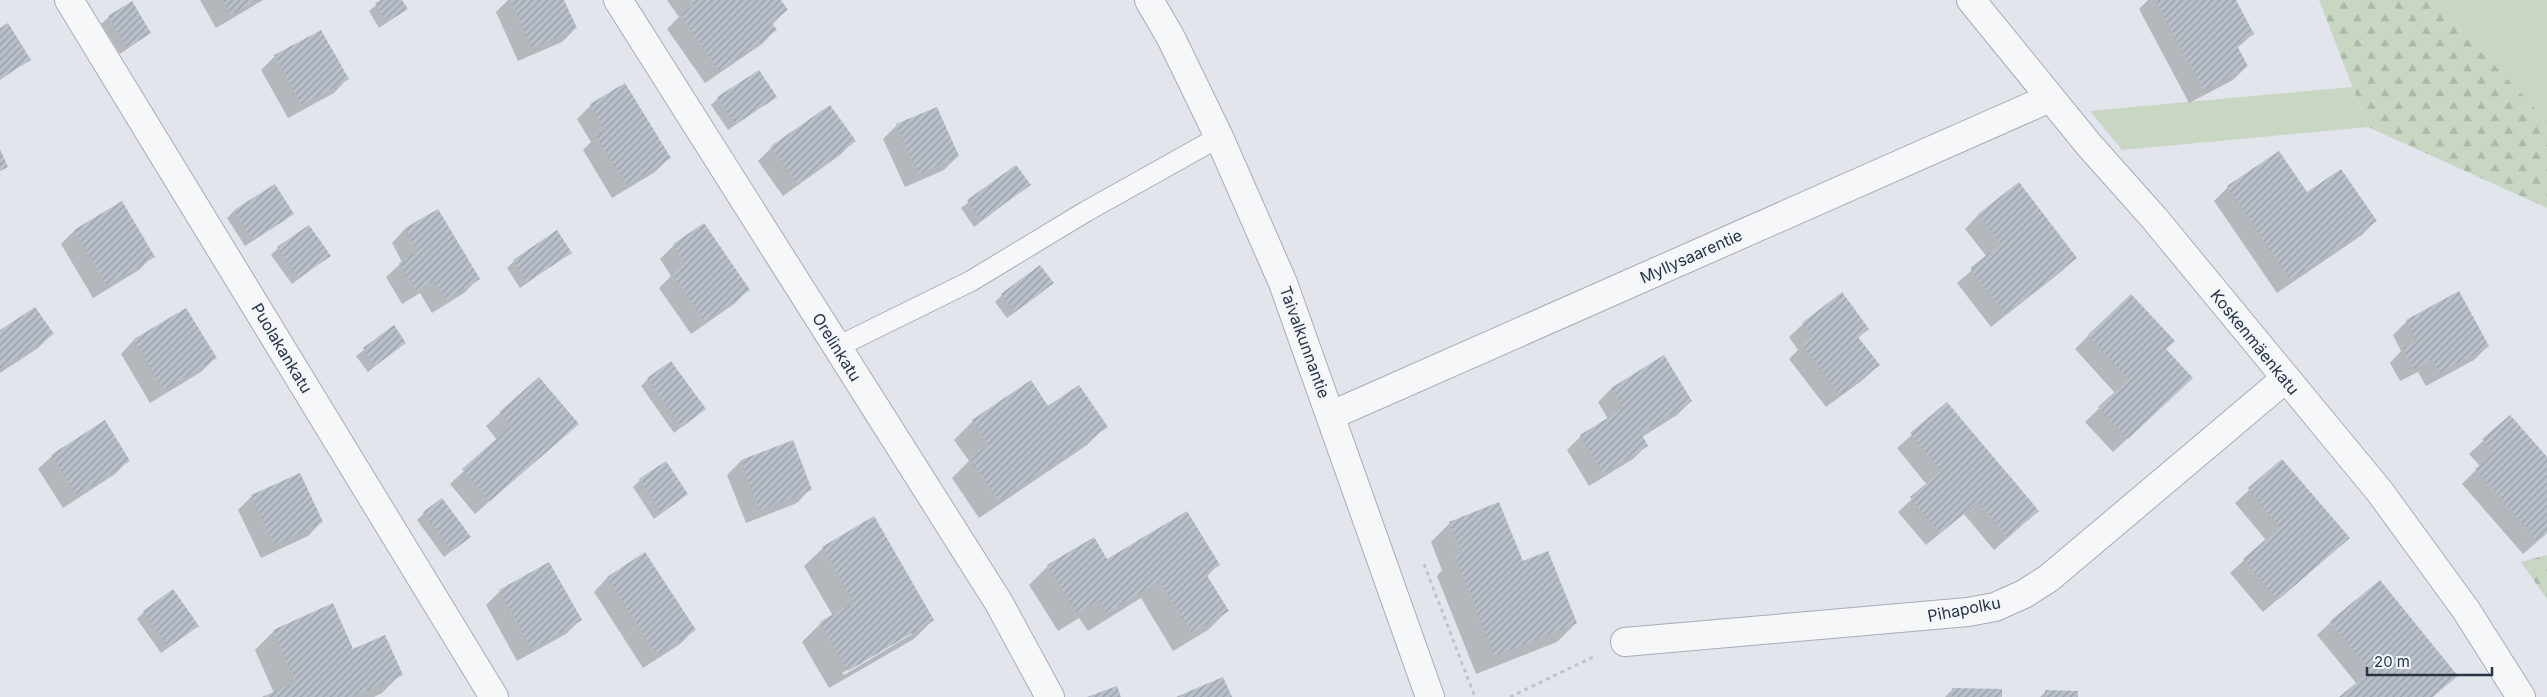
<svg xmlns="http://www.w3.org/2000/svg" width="2547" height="697" viewBox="0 0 2547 697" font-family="Inter,sans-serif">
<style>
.grass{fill:#c8d6c2}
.forest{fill:url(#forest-firs)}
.shadow{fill:#0003;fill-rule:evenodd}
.building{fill:url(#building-hatch)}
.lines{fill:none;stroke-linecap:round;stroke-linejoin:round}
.service-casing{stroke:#a6adb7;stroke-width:22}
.minor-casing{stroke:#a6adb7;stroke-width:30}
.tertiary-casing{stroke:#a6adb7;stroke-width:30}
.path{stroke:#c0c4ca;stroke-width:3;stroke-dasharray:4 4;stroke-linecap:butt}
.service{stroke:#f5f7f9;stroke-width:20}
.minor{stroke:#f5f7f9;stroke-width:28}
.tertiary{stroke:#f5f7f9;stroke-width:28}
.labels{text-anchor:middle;stroke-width:4;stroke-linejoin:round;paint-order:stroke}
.street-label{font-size:16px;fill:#283446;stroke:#f2f5f9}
</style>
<defs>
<pattern id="forest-firs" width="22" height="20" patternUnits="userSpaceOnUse" patternTransform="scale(1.25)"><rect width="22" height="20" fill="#c8d6c2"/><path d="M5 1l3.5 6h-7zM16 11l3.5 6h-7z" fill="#acb8a8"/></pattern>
<pattern id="building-hatch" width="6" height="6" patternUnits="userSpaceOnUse" patternTransform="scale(1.25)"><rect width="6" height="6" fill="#b9c0ca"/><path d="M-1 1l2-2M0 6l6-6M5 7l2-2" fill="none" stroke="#969da6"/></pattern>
</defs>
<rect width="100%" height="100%" fill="#e2e6ec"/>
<!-- grass -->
<g class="grass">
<polygon points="2433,0 2547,0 2547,121"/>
<polygon points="2352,87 2368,127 2122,150 2090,111"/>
</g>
<!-- forest -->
<g class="forest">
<polygon points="2319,0 2433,0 2547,121 2547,208 2368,127"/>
<polygon points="2547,555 2547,599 2521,562"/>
</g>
<!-- shadow -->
<g class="shadow">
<polygon points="200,0 263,0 216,28"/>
<polygon points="383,0 401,0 407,9 379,28 369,11"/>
<polygon points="508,0 563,0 576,28 562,42 518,61 496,12"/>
<polygon points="667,0 779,0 786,10 772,25 775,30 762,44 705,83 667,29 679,17"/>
<polygon points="2148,0 2235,0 2253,34 2237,48 2247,66 2233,80 2189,103 2139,9"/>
<polygon points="109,17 150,33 120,54 101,24"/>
<polygon points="0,29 29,60 0,80"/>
<polygon points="275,56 347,79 334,93 288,118 261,70"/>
<polygon points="776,97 728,130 711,105 718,98"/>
<polygon points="591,105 669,158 655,172 612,198 583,150 591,142 577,119"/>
<polygon points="897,125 958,156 944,170 905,187 883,139"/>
<polygon points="854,141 840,155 783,196 758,161 772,147"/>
<polygon points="2279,152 2307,194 2375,221 2362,235 2277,293 2214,201 2228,187"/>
<polygon points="1016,166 1029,185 974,227 961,208"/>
<polygon points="2019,184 2076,257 2062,271 1991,327 1957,283 1987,257 1965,229 1978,215"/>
<polygon points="274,185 292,213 285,220 245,246 227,218 234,211"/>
<polygon points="437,210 478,279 464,293 432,313 420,293 402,304 386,277 402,262 392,243 405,229"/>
<polygon points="703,225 748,290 734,304 691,334 659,288 671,276 660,259 674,245"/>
<polygon points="74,231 153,256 139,270 93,298 61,244"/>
<polygon points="278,248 329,256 292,284 271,255"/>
<polygon points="571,252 520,288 507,268 514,261"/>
<polygon points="1045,290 1007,318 995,302 1002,295"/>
<polygon points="186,310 215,358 201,372 150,403 121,354 134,340"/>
<polygon points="2407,321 2488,346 2474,360 2426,386 2418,372 2400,381 2390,363 2401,351 2393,335"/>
<polygon points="1803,324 1868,328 1858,338 1878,365 1864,379 1826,407 1789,359 1798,350 1789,337"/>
<polygon points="393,327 405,342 368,372 356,356"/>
<polygon points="0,331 52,334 38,348 0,373"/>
<polygon points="2089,335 2165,349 2178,392 2113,452 2085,422 2115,393 2075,349"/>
<polygon points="648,379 704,409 674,433 641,386"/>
<polygon points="1031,382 1048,408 1106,426 1087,445 979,518 952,478 969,461 954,440 973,421"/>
<polygon points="1611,389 1691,401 1677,415 1642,437 1647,445 1633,459 1589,486 1567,450 1581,436 1608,419 1598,402"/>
<polygon points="1947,404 2038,511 1994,550 1964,514 1926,545 1898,512 1927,485 1897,448"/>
<polygon points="500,413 577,424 475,514 450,484 497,440 486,426"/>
<polygon points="2510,416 2547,458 2547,533 2523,554 2462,484 2480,466 2469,454"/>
<polygon points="792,441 810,489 797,503 746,523 727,475 741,461"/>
<polygon points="52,456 129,460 115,474 63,508 38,469"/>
<polygon points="2282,460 2348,538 2263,612 2230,573 2266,540 2235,503"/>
<polygon points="640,480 687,494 654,519 633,487"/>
<polygon points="252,496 321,522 308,536 261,558 238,510"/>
<polygon points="424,513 469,537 444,557 417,520"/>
<polygon points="1450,523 1522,563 1576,623 1557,642 1476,674 1437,576 1442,570 1431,542"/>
<path d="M823,548L933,620L914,639L829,688L802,642L821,623L833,616L804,566ZM912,632V634L844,675L842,673Z"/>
<polygon points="645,554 694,630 680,644 643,668 594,592 607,578"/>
<polygon points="1107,561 1218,565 1206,577 1227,611 1208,630 1173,651 1141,598 1088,631 1079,618 1058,631 1029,585 1048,566"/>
<polygon points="500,591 580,620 566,634 517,661 486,605"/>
<polygon points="144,612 197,626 161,653 137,619"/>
<polygon points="2331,622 2456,676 2433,697 2341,697 2357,684 2317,635"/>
<polygon points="274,631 353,651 401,674 382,693 374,697 265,697 274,693 255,650"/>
<polygon points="1953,689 2001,697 1945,697"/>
<polygon points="2045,692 2077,697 2040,697"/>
</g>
<!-- building -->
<g class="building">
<polygon points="222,0 256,0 231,15"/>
<polygon points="381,0 402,0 408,9 387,22 375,3"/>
<polygon points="511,0 564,0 577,28 532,48"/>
<polygon points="690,0 781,0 788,10 771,22 777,30 719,71 680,14 694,5"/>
<polygon points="2155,0 2236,0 2254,34 2236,44 2248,66 2204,90"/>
<polygon points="132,1 151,33 128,48 108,16"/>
<polygon points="8,23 31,60 0,78 0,28"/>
<polygon points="321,30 349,79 302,105 274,55"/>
<polygon points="759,70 777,97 736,124 717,97"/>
<polygon points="625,83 671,158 627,185 596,136 605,130 590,104"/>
<polygon points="830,105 856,141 797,183 771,146"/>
<polygon points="937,107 959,156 919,174 896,124"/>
<polygon points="0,149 8,167 0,171"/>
<polygon points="2279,151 2307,192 2341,169 2377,221 2291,280 2227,186"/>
<polygon points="1016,165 1031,185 981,220 967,200"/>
<polygon points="2019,182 2077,258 2005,314 1970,268 2001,244 1978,214"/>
<polygon points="275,184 294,214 253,240 234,210"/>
<polygon points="122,201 155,257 107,285 74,230"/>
<polygon points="438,209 480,279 446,300 434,280 417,291 399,263 418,251 405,228"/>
<polygon points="704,223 750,290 705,321 672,273 685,264 673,244"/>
<polygon points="309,225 331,256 299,278 277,247"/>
<polygon points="557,230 572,253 527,282 513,260"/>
<polygon points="1040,265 1054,283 1015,312 1001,294"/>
<polygon points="2459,291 2489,346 2440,373 2432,359 2414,369 2403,348 2417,341 2406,320"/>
<polygon points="1842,292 1869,329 1858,337 1880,365 1840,395 1802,344 1812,336 1802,323"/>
<polygon points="2131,294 2175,341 2166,349 2193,378 2128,439 2098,407 2129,379 2088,335"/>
<polygon points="35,307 54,334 0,369 0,330"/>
<polygon points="186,308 217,358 164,390 134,339"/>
<polygon points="394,325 406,343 375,366 363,348"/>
<polygon points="1664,355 1692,401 1641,433 1648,446 1603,473 1580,435 1624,408 1611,388"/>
<polygon points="671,361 706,409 682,427 647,378"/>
<polygon points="539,377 579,424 490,501 462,469 511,426 499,412"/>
<polygon points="1031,380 1048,406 1079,385 1108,427 999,500 970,458 989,445 972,420"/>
<polygon points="1947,402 2039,511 2008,537 1978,501 1940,533 1910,497 1941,471 1910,433"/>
<polygon points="2510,415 2547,457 2547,533 2538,541 2475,469 2494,453 2482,439"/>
<polygon points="105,420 130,461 77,495 51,455"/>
<polygon points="793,440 812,490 760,510 741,460"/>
<polygon points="2282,459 2350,538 2278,600 2243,559 2280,527 2248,488"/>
<polygon points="666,461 688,494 662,513 639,479"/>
<polygon points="300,473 323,522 275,545 251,495"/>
<polygon points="442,498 471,537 452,551 423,512"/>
<polygon points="1499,502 1523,561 1548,551 1577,623 1495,656 1455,556 1462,553 1449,522"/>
<polygon points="1187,511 1220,565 1206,574 1229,611 1192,633 1160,581 1107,613 1099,600 1077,613 1047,565 1094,537 1107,559"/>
<polygon points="874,516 934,620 848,671 820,622 854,602 822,547"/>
<polygon points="645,552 696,630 657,655 607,577"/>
<polygon points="549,562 582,620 532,649 499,590"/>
<polygon points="2380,580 2458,676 2432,697 2339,697 2371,671 2330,621"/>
<polygon points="173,589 199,626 169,647 143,611"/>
<polygon points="333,603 353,649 385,635 403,675 352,697 262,697 296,682 273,630"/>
<polygon points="1223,677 1232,697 1176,697"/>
<polygon points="1117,686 1121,697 1087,697"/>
<polygon points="1952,688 2002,689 2002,697 1952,697"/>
<polygon points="2045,690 2078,691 2078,697 2045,697"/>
</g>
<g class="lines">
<!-- service casing -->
<g class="service-casing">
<polyline id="service" points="837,347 971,281 1085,212 1219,137"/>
</g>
<!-- minor casing -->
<g class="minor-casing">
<g id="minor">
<polyline points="69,0 494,697"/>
<polyline points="618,0 999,603 1050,697"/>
<polyline points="1971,0 2089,145 2154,218 2380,492 2466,610 2521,697"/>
<polyline points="1332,415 2050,98"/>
<polyline points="1625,642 1968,612 1995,607 2024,594 2049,578 2285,379"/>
</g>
</g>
<!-- tertiary casing -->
<g class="tertiary-casing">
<polyline id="tertiary" points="1149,0 1171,38 1219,137 1283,283 1430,697"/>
</g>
<!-- path -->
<g class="path">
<polyline points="1424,564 1475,697"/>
<polyline points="1510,697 1593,657"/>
</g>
<!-- service -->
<use href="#service" class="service"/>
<!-- minor -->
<use href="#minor" class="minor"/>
<!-- tertiary -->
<use href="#tertiary" class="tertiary"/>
</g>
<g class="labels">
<!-- street labels -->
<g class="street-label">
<text transform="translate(1691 256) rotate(-24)" y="6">Myllysaarentie</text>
<text transform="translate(1305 342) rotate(70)" y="6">Taivalkunnantie</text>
<text transform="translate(2255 342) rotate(51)" y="6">Koskenmäenkatu</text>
<text transform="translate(837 347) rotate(58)" y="6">Orelinkatu</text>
<text transform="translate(282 348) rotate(59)" y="6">Puolakankatu</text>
<text transform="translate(1964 609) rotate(-11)" y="6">Pihapolku</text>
</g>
</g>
<!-- scale -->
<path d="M2367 667v8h125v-8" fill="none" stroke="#283446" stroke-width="2.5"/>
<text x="2374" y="667" font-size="15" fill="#283446" stroke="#f2f5f9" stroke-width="4" paint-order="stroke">20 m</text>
</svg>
